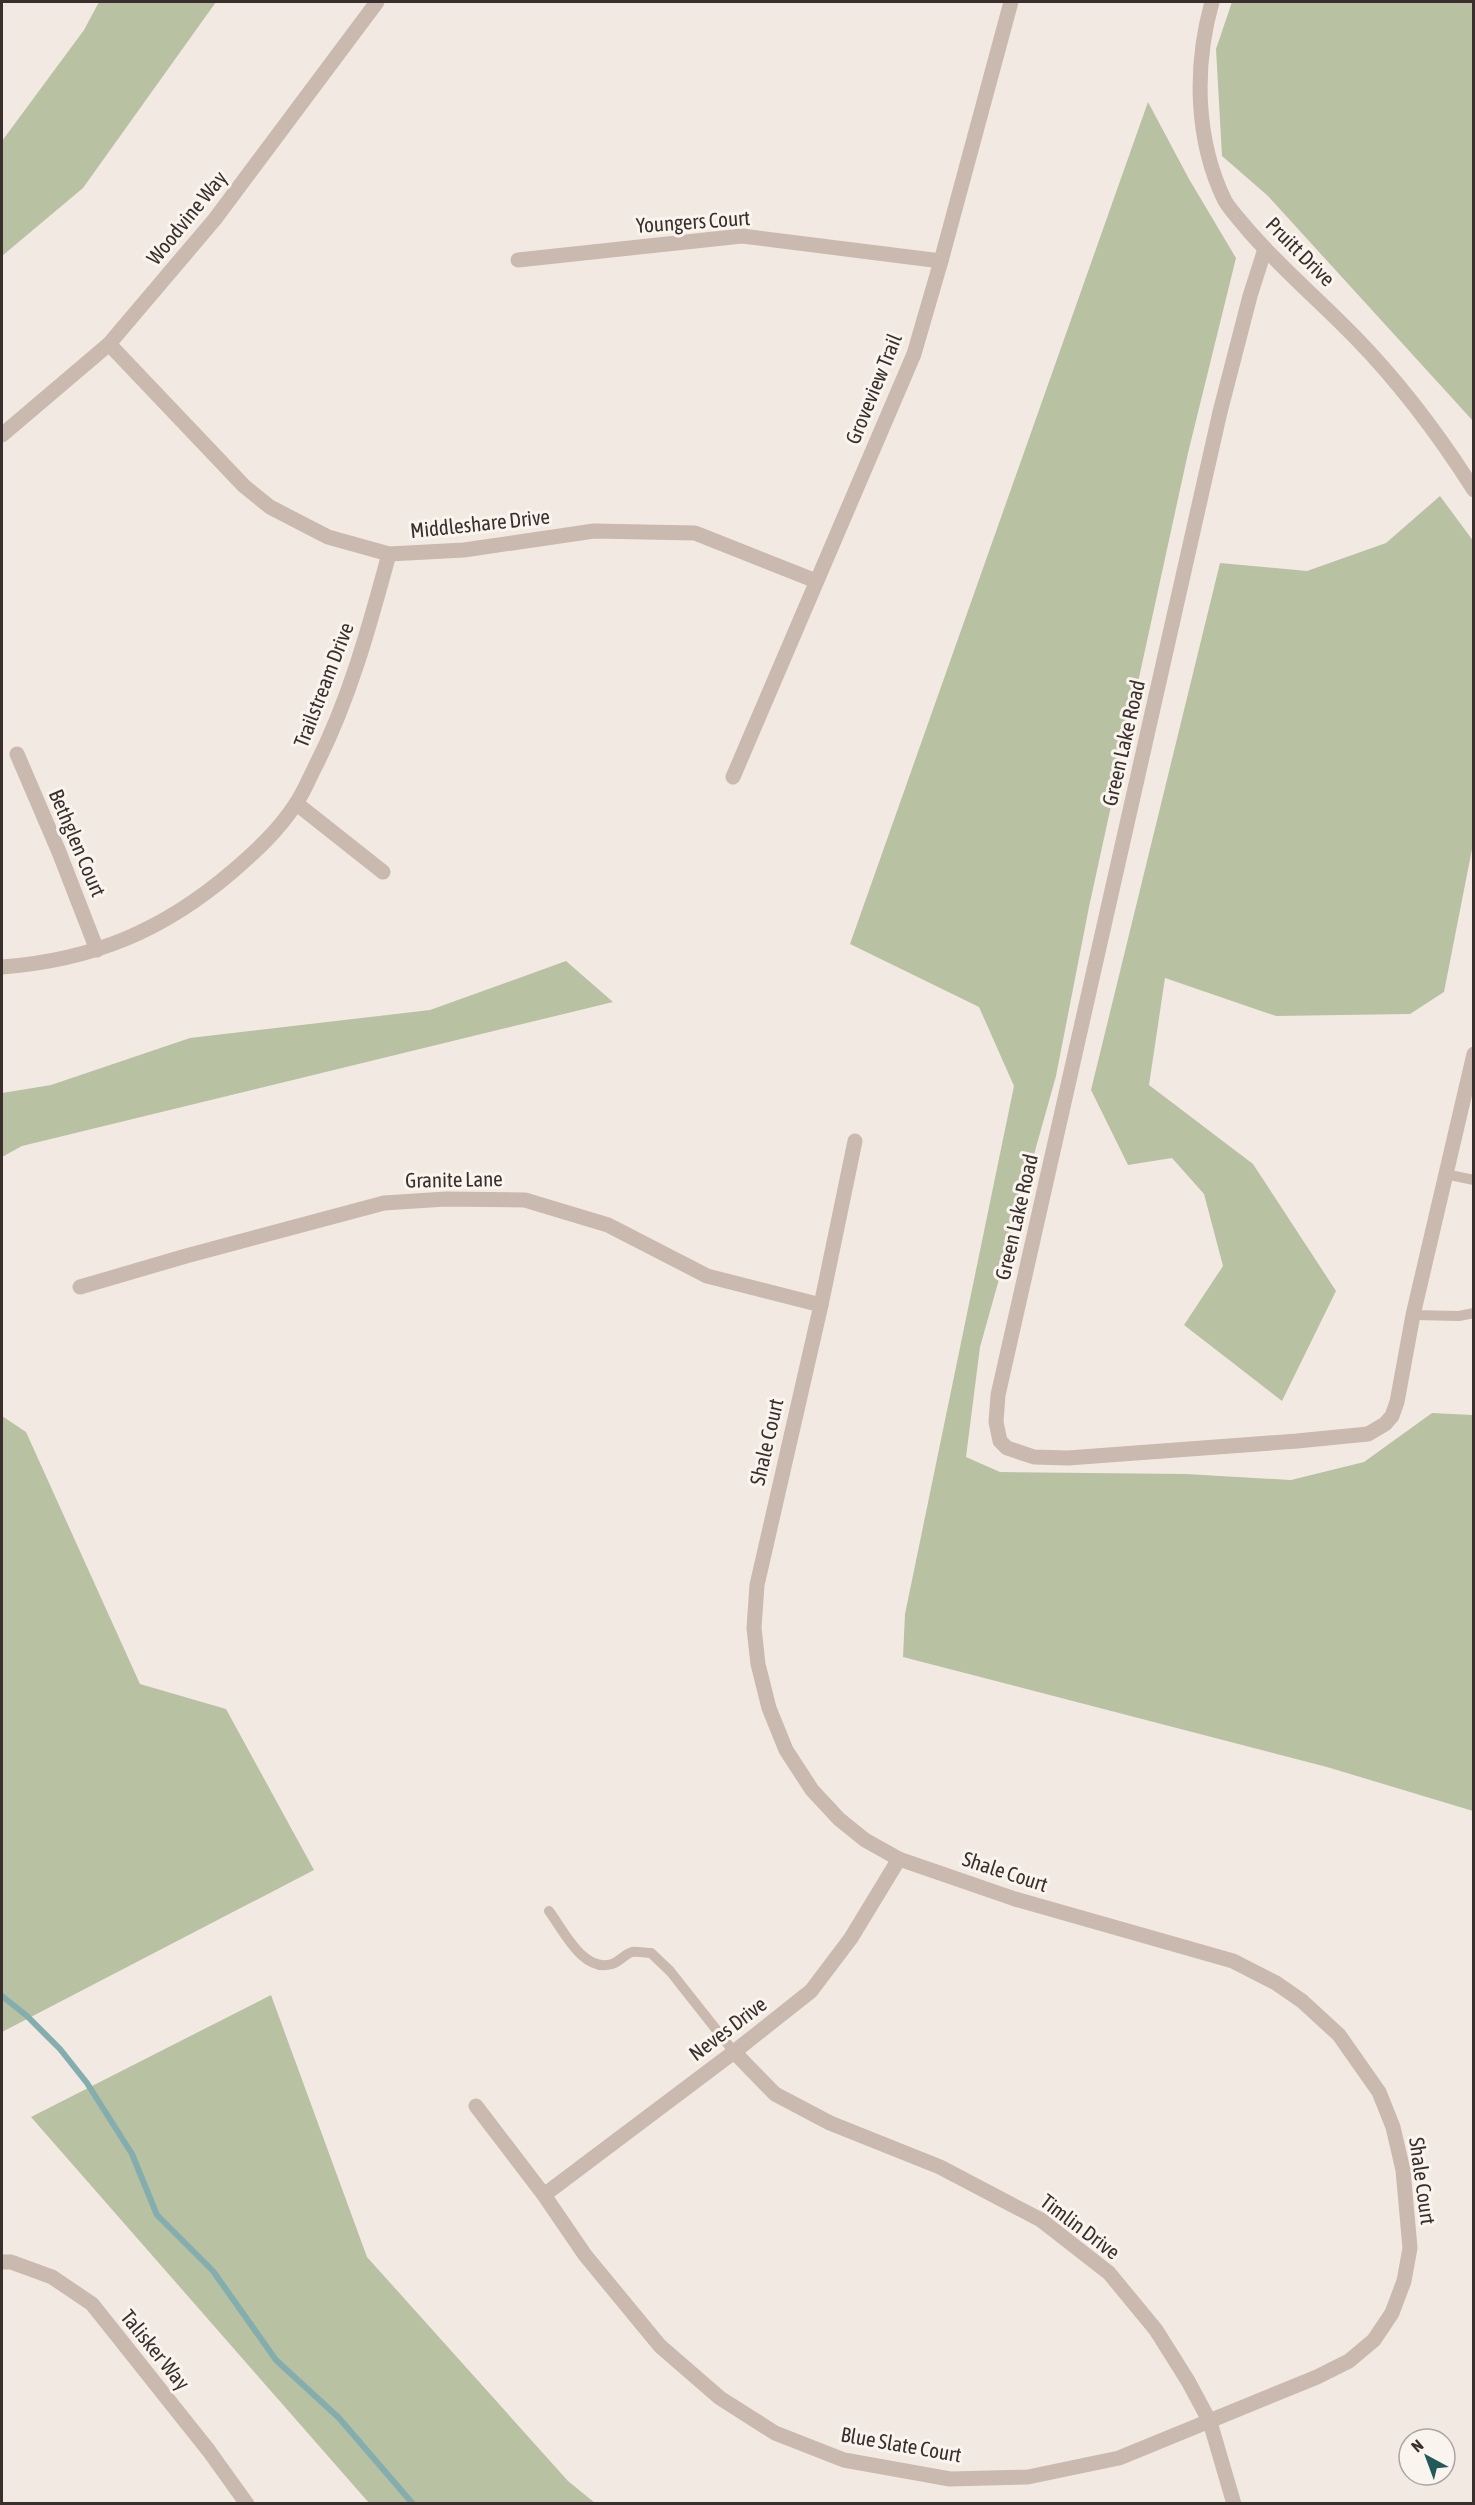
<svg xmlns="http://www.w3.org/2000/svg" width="1475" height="2505" viewBox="0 0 1475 2505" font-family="'Asap Condensed',sans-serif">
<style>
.green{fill:#b9c1a3}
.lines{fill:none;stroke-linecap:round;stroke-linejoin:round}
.stream{stroke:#83aead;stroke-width:6}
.lane{stroke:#cab9ae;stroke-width:10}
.street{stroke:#cab9ae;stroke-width:15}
.labels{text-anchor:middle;stroke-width:6;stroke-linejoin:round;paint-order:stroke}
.street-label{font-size:21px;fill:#3a2f2c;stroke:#faf4ef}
</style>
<rect width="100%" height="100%" fill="#f2eae2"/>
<!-- green -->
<g class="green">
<polygon points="99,2 216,2 83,188 2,256 2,141 84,30"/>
<polygon points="1232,2 1473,2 1473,421 1268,196 1222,156 1216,49"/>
<polygon points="1148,102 1189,179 1236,258 1188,453 1089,907 1056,1076 980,1347 966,1457 1000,1472 1186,1474 1291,1480 1364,1462 1432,1413 1473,1415 1473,1811 1327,1767 903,1657 905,1614 1014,1086 979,1007 850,944"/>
<polygon points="1440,496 1474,542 1473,844 1444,992 1410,1014 1276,1016 1165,978 1149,1085 1253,1164 1336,1291 1282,1401 1184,1325 1223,1266 1204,1194 1172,1158 1128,1165 1091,1090 1220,563 1307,571 1386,543"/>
<polygon points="566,961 613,1002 22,1146 2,1157 2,1093 51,1085 190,1038 430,1010"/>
<polygon points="2,1416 26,1432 140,1684 226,1709 314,1870 2,2032"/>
<polygon points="271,1995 367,2257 568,2481 595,2503 369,2503 31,2117"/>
</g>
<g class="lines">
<!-- stream -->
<polyline class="stream" points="2,1996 27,2016 60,2049 87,2083 132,2154 157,2215 213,2271 276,2360 339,2418 413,2504"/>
<!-- lane -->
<g class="lane">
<polyline points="1445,1174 1474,1180"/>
<polyline points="1413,1315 1459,1316 1474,1313"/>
<path d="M549,1911C564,1931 583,1973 612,1964C619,1962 625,1954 632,1952C637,1951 645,1953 651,1953L670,1971L734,2052"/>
</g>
<!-- street -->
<g class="street">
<path d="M1212,2C1194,66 1195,140 1225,201C1231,211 1241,221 1248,230C1281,268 1319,300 1354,336C1400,383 1439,435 1474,490"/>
<polyline points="1265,249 1250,296 1220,412 998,1395 996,1422 1000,1441 1007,1448 1034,1457 1068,1458 1297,1441 1368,1434 1385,1424 1392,1416 1397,1402 1413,1315 1474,1054"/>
<polyline points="518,260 742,236 941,261"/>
<polyline points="109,344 244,486 270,507 328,537 389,554 464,550 594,531 695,533 816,581"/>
<polyline points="2,435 109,344 215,219 377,2"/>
<polyline points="17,754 59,852 97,950"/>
<polyline points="733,777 914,354 941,261 1011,2"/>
<polyline points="297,804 383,872"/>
<path d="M2,967C93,960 163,931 233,871C256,851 278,831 295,805C303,794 308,781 314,769C349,701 369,628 389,554"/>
<polyline points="80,1287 186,1256 384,1203 446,1199 525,1200 608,1225 707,1276 821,1305"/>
<polyline points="734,2052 775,2094 830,2123 940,2167 1041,2220 1109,2273 1156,2330 1188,2381 1210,2422 1234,2504"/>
<polyline points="476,2106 544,2195 585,2255 660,2346 720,2398 775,2433 844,2460 950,2479 1028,2477 1119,2458 1317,2377 1349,2361 1374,2340 1392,2313 1404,2281 1410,2248 1403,2170 1393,2127 1379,2092 1339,2035 1302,2001 1276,1983 1233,1961 1015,1899 899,1859 865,1840 839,1819 812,1790 786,1750 769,1708 758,1664 754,1628 757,1585 821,1305 855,1141"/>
<polyline points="544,2195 734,2052 811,1991 851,1938 899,1859"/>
<polyline points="2,2262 11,2262 52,2277 92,2304 209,2451 247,2504"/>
</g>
</g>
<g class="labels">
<!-- street labels -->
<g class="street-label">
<text transform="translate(187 218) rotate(-51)" y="7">Woodvine Way</text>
<text transform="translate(693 222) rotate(-4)" y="7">Youngers Court</text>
<text transform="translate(1300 252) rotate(45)" y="7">Pruitt Drive</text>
<text transform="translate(874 389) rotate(-68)" y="7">Groveview Trail</text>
<text transform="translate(480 524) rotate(-6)" y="7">Middleshare Drive</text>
<text transform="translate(324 685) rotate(-69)" y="7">Trailstream Drive</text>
<text transform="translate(1124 743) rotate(-77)" y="7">Green Lake Road</text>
<text transform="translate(77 843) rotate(67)" y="7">Bethglen Court</text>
<text transform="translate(454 1180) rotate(-1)" y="7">Granite Lane</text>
<text transform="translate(1017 1217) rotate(-77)" y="7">Green Lake Road</text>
<text transform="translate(767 1442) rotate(-77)" y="7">Shale Court</text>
<text transform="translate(1005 1872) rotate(18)" y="7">Shale Court</text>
<text transform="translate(728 2029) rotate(-37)" y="7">Neves Drive</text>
<text transform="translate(1422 2181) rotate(82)" y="7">Shale Court</text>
<text transform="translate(1080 2227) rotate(37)" y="7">Timlin Drive</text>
<text transform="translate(155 2350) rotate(51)" y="7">Talisker Way</text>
<text transform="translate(901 2445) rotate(10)" y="7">Blue Slate Court</text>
</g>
</g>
<!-- border -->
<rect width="1475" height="2505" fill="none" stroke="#3a2f2c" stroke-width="6"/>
<!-- north arrow -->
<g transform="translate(1427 2457) rotate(319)"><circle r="28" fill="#faf4ef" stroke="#ada5a1" stroke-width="1.5"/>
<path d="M0-4.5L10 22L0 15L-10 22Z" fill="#245959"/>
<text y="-9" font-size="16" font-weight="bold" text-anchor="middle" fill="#3a2f2c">N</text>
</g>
</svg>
